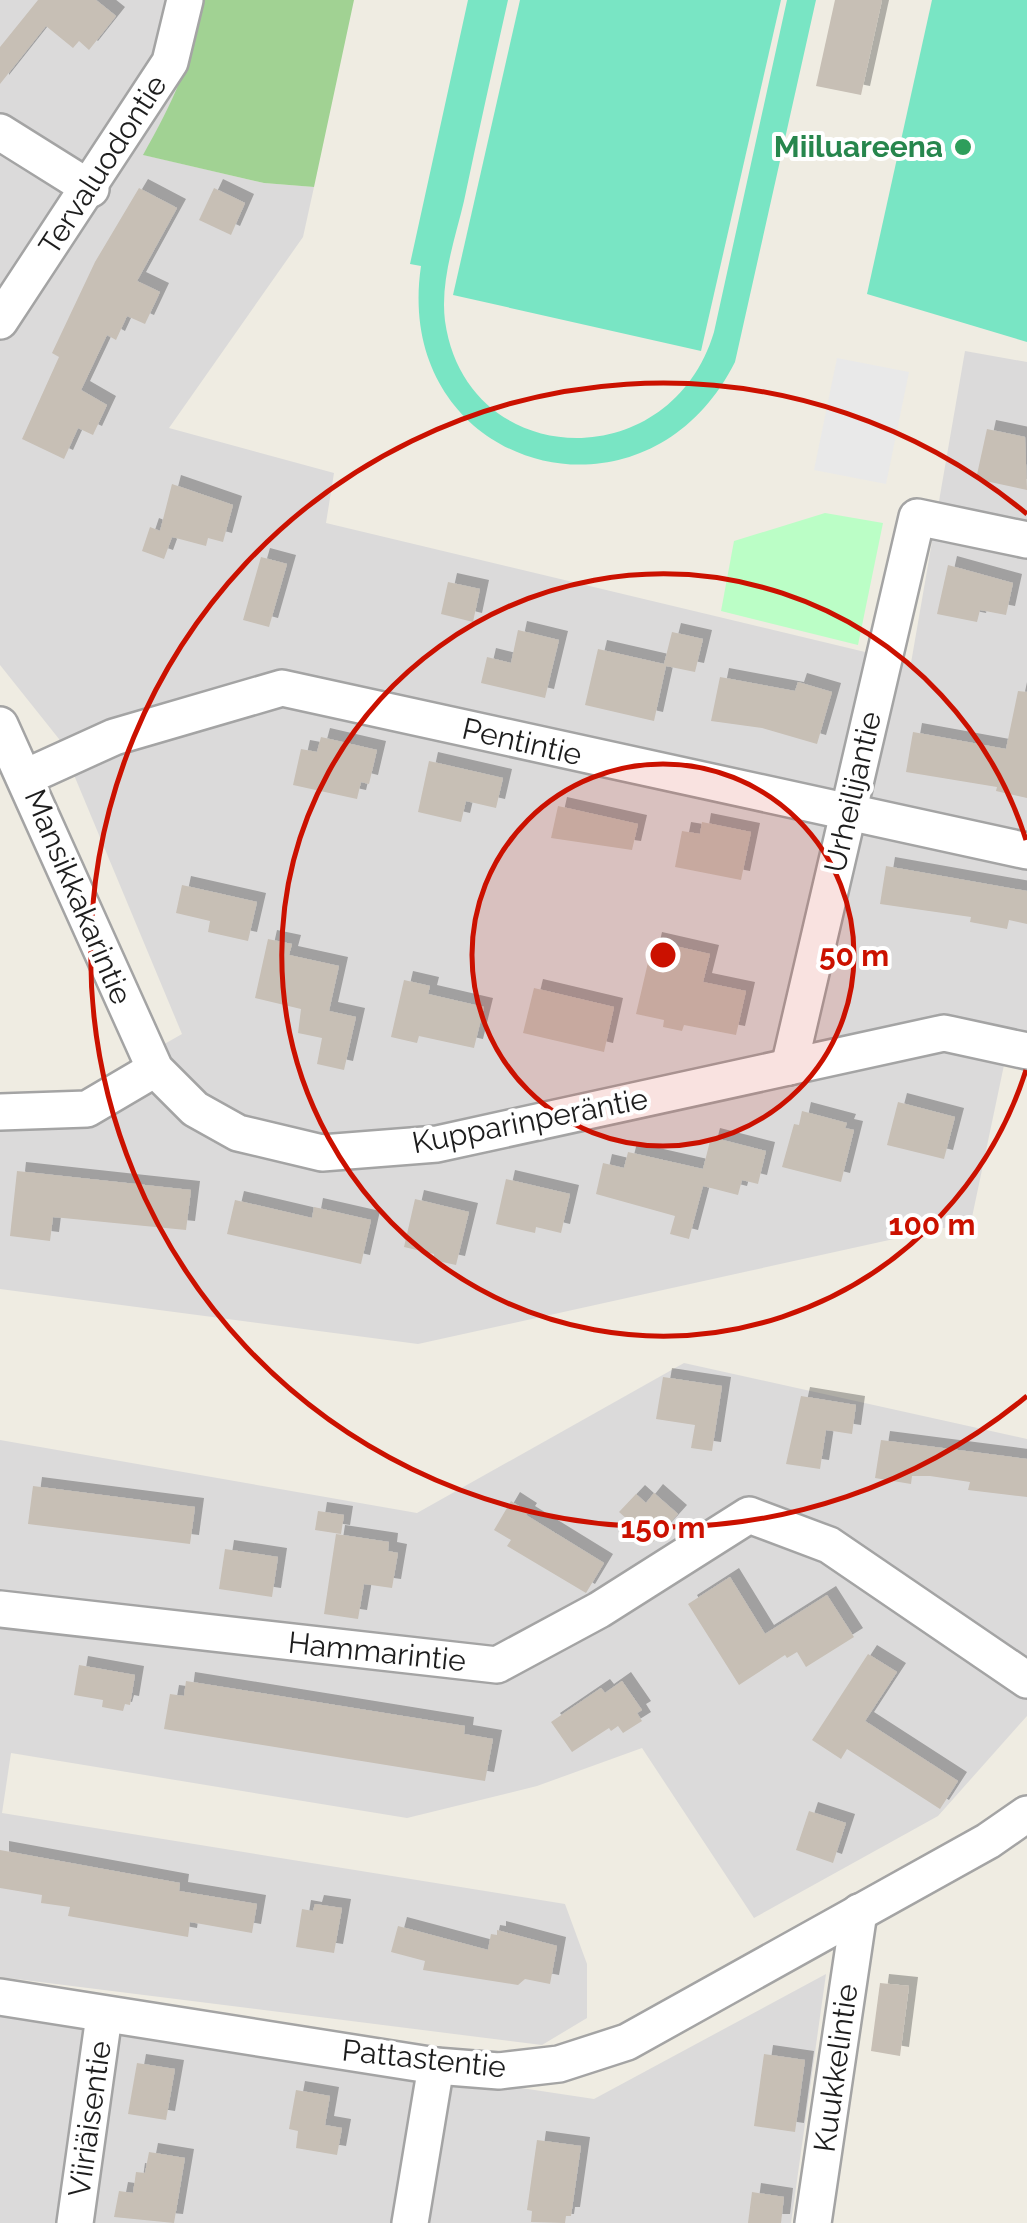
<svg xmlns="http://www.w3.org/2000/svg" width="1027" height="2223" viewBox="0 0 1027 2223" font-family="Raleway,sans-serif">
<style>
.residential{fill:#dbdada}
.forest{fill:#a1d293}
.park{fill:#bbfec6}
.pitch{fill:#79e5c4}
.parking{fill:#e9e9e9}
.building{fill:#c7bfb5;filter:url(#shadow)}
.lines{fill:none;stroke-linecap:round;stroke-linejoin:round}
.minor-casing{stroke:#a4a4a4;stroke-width:40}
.minor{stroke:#fff;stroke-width:35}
.ring{fill:none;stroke:#cb1100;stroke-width:5}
.leisure-dot{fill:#2e9e5b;stroke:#fff;stroke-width:4}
.labels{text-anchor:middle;stroke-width:8;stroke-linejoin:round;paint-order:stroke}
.leisure-label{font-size:30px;font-weight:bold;fill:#27864d;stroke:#fff;text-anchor:end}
.street-label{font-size:30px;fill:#1d1d1d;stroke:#fff}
.centre{fill:#cb1100;stroke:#fff;stroke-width:5}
.ring-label{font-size:30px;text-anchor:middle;font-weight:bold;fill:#cb1100;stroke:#fff;stroke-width:8;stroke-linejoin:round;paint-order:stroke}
</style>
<defs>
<filter id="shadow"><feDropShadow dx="9" dy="-9" stdDeviation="0" flood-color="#0004"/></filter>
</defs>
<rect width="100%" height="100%" fill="#efece2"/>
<!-- residential -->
<g class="residential">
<polygon points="0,0 200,0 195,47 175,99 144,155 264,183 314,187 303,237 169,428 334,473 326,523 911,663 965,351 1027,362 1027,1072 1004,1065 971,1222 418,1344 0,1289 0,1099 73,1096 182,1034 59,739 0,665"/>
<polygon points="684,1363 1027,1439 1027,1716 938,1816 754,1918 642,1748 537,1786 407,1818 11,1753 2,1813 565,1904 587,1964 587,2018 542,2045 0,1977 0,1440 417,1513"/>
<polygon points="826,1974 791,2223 0,2223 0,2010 594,2099"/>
</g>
<!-- forest -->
<path class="forest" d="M200,0H354L314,187L264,183L143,155C173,101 193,62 200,0Z"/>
<!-- park -->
<polygon class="park" points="825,513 883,523 858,645 721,611 734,541"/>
<!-- pitch -->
<g class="pitch">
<path d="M468,0H508C493,67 478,134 464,201C455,239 440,281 445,321C466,471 670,479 714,332L787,0H816L735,362C644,543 391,468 421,266L410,264Z"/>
<polygon points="520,0 781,0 701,351 453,295"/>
<polygon points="932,0 1027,0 1027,342 867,294"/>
</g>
<!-- parking -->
<polygon class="parking" points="837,358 909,372 886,484 814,470"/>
<!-- building -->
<g class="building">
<polygon points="38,0 96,0 116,16 89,50 79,41 73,48 46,26 0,84 0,47"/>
<polygon points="835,0 882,0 861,95 816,86"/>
<polygon points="139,188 177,208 137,281 160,292 145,324 127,316 116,340 107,335 81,390 107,405 93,435 78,428 64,459 22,439 59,357 52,353 95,262"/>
<polygon points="214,188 245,203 231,235 199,220"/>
<polygon points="987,429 1025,437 1027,490 976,479"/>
<polygon points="172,484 233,505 223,542 208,538 206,546 172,537 164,559 142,551 150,527 160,531"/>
<polygon points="261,557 287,564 269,627 243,620"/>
<polygon points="948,565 1013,583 1006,615 980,610 977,622 937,614"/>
<polygon points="448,582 480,589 473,622 441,614"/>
<polygon points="518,630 559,640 545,698 481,683 487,657 511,663"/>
<polygon points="672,632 703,639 695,672 666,666 654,721 585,705 598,649 664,664"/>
<polygon points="720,677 795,691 798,682 832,692 817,744 762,728 711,721"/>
<polygon points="1018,691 1027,692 1027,798 996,791 997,787 906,772 913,732 1006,749"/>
<polygon points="321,737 377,750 369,784 361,782 357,799 293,785 301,749 317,752"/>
<polygon points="429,761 503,778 496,808 466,801 461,822 418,812"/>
<polygon points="558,806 638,824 632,850 551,838"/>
<polygon points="702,822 751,832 741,880 675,867 682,831 700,834"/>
<polygon points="886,866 1027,891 1027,924 1009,920 1007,929 970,922 971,917 880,904"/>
<polygon points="182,885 257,902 248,941 208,932 210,921 176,913"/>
<polygon points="268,939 292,944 289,955 339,966 329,1011 356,1017 344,1070 317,1064 322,1038 298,1033 301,1009 255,998"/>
<polygon points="653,941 710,954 703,982 746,991 736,1035 684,1025 682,1031 663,1027 664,1020 636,1014"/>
<polygon points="404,980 430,986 428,994 484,1007 474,1048 419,1036 417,1043 391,1037"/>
<polygon points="534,988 614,1007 604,1052 523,1033"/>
<polygon points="898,1102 955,1117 944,1159 887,1145"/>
<polygon points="802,1111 847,1123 845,1128 854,1130 841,1182 782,1167 794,1124 799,1125"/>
<polygon points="711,1137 766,1151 758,1184 742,1180 738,1195 703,1186 689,1239 670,1234 675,1216 596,1194 603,1163 624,1168 628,1152 703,1169"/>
<polygon points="17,1171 191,1190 186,1230 53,1217 50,1241 10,1236"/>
<polygon points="506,1179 570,1194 561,1233 536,1227 535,1233 496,1224"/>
<polygon points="415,1199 469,1212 456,1265 433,1260 434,1254 404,1247"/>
<polygon points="235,1200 312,1218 314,1207 371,1220 361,1264 227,1234"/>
<polygon points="663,1377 722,1386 712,1451 691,1448 695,1425 656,1419"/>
<polygon points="801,1396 856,1405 852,1434 826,1430 820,1469 786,1464"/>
<polygon points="881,1440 1027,1459 1027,1497 968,1490 970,1482 930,1476 912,1476 911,1484 875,1478"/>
<polygon points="33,1486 195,1507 190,1544 28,1524"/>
<polygon points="654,1493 678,1514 653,1542 619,1512 636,1494 646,1503"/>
<polygon points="511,1501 528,1512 526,1515 604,1563 586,1593 507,1546 511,1540 494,1530"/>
<polygon points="318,1511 344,1515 341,1534 315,1530"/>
<polygon points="336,1534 389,1542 388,1551 398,1553 392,1588 364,1584 358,1619 324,1614"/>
<polygon points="225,1549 278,1557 272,1597 219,1589"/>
<polygon points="730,1577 765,1634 827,1595 854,1637 806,1667 797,1652 787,1658 785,1655 739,1685 688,1604"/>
<polygon points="868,1654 897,1672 865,1721 958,1781 940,1809 847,1749 841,1759 812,1740"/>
<polygon points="79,1665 135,1675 130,1705 125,1704 123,1711 102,1707 103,1700 74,1695"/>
<polygon points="186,1681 465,1726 464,1734 493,1739 485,1781 164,1729 170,1694 184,1696"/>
<polygon points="622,1681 642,1710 637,1713 642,1721 623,1733 618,1726 611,1731 609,1728 572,1752 551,1722 601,1688 605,1693"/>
<polygon points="809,1811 846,1823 833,1863 796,1850"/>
<polygon points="0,1850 180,1883 179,1891 257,1904 252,1933 190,1922 188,1937 68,1916 70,1907 41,1903 42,1895 0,1888"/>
<polygon points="315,1904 342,1908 334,1953 296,1947 302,1909 313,1911"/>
<polygon points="398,1926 488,1950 491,1934 497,1935 497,1930 557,1946 550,1984 525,1979 518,1985 423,1970 425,1961 391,1952"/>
<polygon points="880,1983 909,1986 900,2056 871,2051"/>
<polygon points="764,2054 805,2060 795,2132 754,2126"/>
<polygon points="137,2063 175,2069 166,2120 128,2114"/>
<polygon points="296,2090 330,2096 325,2125 342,2128 337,2155 296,2148 298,2131 289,2129"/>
<polygon points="537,2140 581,2146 571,2216 566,2216 565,2223 531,2222 532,2211 527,2210"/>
<polygon points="149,2152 185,2158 174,2223 114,2217 119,2191 133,2193 136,2172 145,2173"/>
<polygon points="752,2192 784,2197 781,2223 748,2223"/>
</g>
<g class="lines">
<!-- minor casing -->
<g class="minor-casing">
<g id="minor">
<polyline points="0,132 91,189"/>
<polyline points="0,321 170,62 185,0"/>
<polyline points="0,725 155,1069 195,1109 238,1133 322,1153 437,1144 944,1033 1027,1051"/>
<polyline points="26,777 114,737 282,688 1027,851"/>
<polyline points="789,1067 917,517 1027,540"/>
<polyline points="0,1112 87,1109 155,1069"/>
<polyline points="0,1609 497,1665 599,1610 749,1515 829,1545 1027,1680"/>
<polyline points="0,1997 436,2066 499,2071 559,2064 627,2042 988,1841 1027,1814"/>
<polyline points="75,2223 104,2016"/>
<polyline points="410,2223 436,2066"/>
<polyline points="813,2223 859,1912"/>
</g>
</g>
<!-- minor -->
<use href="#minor" class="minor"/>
</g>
<!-- distance rings -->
<circle cx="663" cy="955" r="191" fill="#cb1100" fill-opacity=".12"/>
<g class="ring">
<circle cx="663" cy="955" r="191"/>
<path d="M1026 1070A381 381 0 1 1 1026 840"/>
<path d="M1027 1396A572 572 0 1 1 1027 514"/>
</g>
<!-- markers -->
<circle class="leisure-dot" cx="963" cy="147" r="10"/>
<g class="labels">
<!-- leisure labels -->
<g class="leisure-label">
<text x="943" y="157">Miiluareena</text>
</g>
<!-- street labels -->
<g class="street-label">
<text transform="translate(103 165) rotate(-57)" y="10">Tervaluodontie</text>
<text transform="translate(522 742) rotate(13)" y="10">Pentintie</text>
<text transform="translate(853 792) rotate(-77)" y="10">Urheilijantie</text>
<text transform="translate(78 897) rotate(67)" y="10">Mansikkakarintie</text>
<text transform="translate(530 1121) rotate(-11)" y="10">Kupparinperäntie</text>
<text transform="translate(377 1652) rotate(6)" y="10">Hammarintie</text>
<text transform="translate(424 2059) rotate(6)" y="10">Pattastentie</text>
<text transform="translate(836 2068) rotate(-82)" y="10">Kuukkelintie</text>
<text transform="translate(90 2119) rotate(-82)" y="10">Viiriäisentie</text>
</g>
</g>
<circle cx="663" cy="955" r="15" class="centre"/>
<g class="ring-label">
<text x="854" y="966">50 m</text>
<text x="932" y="1235">100 m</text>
<text x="663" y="1538">150 m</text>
</g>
</svg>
